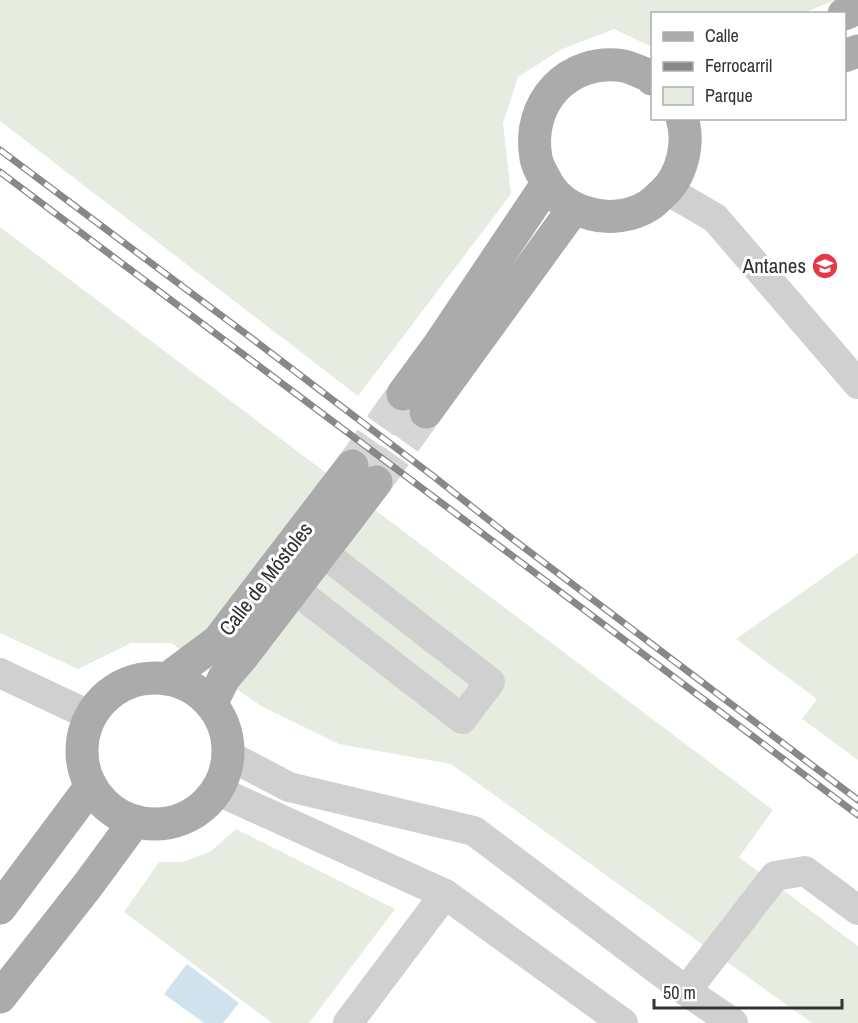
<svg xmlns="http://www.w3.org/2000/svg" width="858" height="1023" viewBox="0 0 858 1023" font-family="'Archivo Narrow',sans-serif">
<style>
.green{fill:#e6ecdf}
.water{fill:#cfe2ee}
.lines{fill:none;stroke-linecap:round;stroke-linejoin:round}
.major-tunnel{stroke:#d6d6d6;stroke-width:33;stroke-dasharray:33 16;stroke-linecap:butt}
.minor{stroke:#d0d0d0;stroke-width:30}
.major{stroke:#ababab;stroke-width:33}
.rail-casing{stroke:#888;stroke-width:7}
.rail{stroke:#fff;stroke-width:4.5;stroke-dasharray:14;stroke-linecap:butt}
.labels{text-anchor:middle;stroke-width:6;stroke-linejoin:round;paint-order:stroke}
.poi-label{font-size:21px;fill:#333;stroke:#fff;text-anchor:end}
.street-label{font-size:21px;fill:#333;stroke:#fff}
</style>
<rect width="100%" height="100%" fill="#fff"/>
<!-- green -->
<g class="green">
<polygon points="0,0 835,0 804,13 652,14 652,47 614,29 560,50 518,77 503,123 511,194 358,396 0,121"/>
<polygon points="0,227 773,810 739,857 858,946 858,1023 812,1023 451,764 339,744 261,706 171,643 131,643 78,669 0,633"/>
<polygon points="858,553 858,760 802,719 817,699 736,639"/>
<polygon points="236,829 395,909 309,1023 272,1023 124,912 159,862 182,862 210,852"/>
</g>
<!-- water -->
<polygon class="water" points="187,964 239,1003 223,1023 204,1023 164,994"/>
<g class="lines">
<!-- major-tunnel -->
<g class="major-tunnel">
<polyline points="352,466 403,394"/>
<polyline points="376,482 426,412"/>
</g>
<!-- minor -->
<g class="minor">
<polyline points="667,190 715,218 858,384"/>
<polyline points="294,589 462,719 490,682 322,552"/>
<polyline points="0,673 91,716"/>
<polyline points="228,755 289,787 474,831 686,991 733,1023"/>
<polyline points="216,790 445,894 623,1023"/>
<polyline points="686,991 775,876 805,871 858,910"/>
<polyline points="348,1023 445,894"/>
</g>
<!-- major -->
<g class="major">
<polyline points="844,14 858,8"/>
<polyline points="844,56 858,51"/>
<path d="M652,79L650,76C642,73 633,68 624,66C568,57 526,103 536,158C537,164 540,170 543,175C549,189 560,201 574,208C579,211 585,212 591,214C609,219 632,216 648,206C653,203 658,198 662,194C682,177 690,143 682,118"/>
<polyline points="403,394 439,345 547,184"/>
<polyline points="426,412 574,208"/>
<circle cx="155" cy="751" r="73"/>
<polyline points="167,679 218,641 352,466"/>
<polyline points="211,704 224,678 242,657 376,482"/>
<polyline points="0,908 91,786"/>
<polyline points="0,997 88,885 135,821"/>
</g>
<!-- rail casing -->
<g class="rail-casing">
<g id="rail">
<polyline points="0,150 242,331 433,476 514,540 858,800"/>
<polyline points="0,172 858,815"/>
</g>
</g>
<!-- rail -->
<use href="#rail" class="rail"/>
</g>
<!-- icons -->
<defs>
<g id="school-disc" transform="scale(1.35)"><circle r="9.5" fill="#e63946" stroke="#fff"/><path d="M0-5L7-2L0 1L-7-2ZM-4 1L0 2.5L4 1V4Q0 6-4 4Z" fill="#fff"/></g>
</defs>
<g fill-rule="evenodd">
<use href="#school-disc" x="825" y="266"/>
</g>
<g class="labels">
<!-- poi labels -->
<g class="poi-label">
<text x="806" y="273">Antanes</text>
</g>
<!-- street labels -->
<g class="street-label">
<text transform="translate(266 579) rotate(-52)" y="7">Calle de Móstoles</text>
</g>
</g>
<!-- legend -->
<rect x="651" y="12" width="195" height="108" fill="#ffffff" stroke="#adadad" stroke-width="1.5"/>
<rect x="663" y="32" width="30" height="9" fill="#ababab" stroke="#adadad" stroke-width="1.5"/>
<text x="705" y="42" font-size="18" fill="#333333">Calle</text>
<rect x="663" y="62" width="30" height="9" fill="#888888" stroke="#adadad" stroke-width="1.5"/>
<text x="705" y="72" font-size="18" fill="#333333">Ferrocarril</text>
<rect x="663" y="87" width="30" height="18" fill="#e6ecdf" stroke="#adadad" stroke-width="1.5"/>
<text x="705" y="102" font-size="18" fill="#333333">Parque</text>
<!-- scale -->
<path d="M654 999v9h188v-9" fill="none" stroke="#333333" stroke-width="3"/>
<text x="663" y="999" font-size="18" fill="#333333" stroke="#ffffff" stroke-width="4.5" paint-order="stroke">50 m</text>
</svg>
